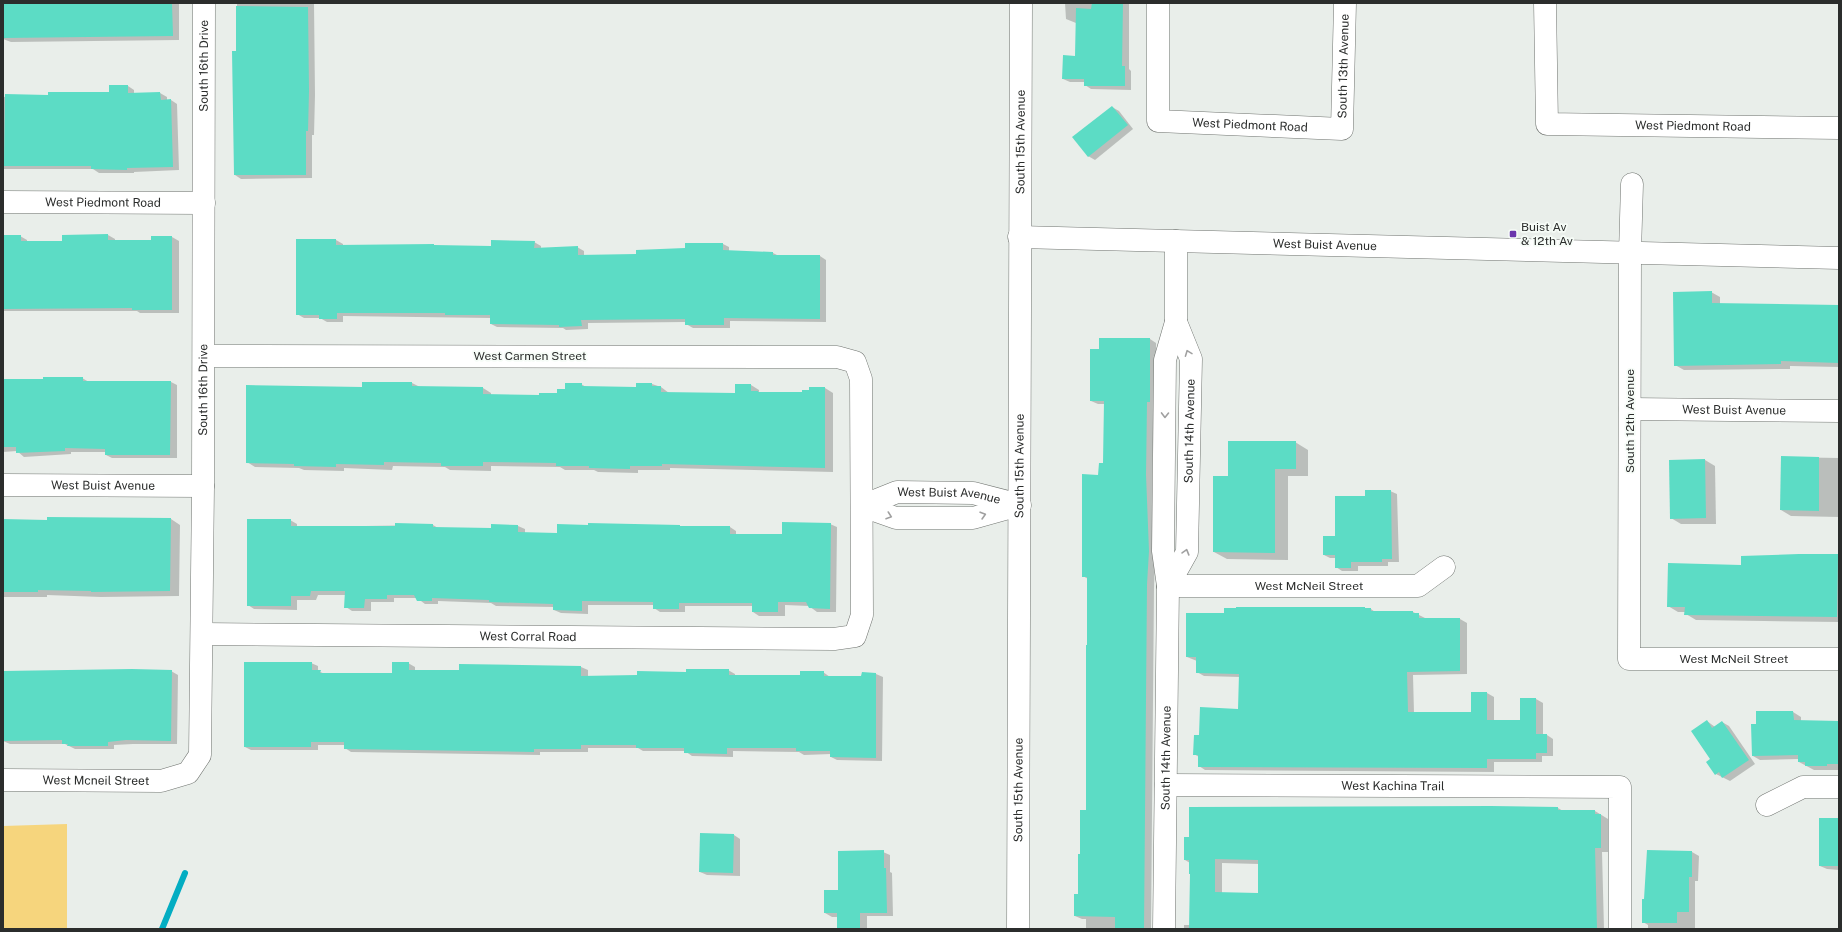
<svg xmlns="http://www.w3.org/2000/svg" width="1842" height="932" viewBox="0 0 1842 932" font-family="'Public Sans',sans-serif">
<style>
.green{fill:#f6d57d}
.shadow{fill:#0003;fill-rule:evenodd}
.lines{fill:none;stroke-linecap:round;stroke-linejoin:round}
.stream{stroke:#03adc2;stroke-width:6}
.building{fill:#5cdcc5;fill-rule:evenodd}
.minor-casing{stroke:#707470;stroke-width:23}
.minor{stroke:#fff;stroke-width:22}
.oneway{stroke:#a0a0a0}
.poi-dot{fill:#6b35ac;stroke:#f6fcf7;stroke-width:1.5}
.labels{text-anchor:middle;stroke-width:3.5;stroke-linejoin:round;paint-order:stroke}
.street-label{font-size:12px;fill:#2b2d2c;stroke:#f6fcf7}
.poi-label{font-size:12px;fill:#2b2d2c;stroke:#f6fcf7;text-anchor:start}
</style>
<rect width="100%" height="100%" fill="#e9eeea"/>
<!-- green -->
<polygon class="green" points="67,824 67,929 3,929 3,826"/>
<!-- shadow -->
<g class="shadow">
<polygon points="3,3 179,3 179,40 11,42 3,39"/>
<polygon points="237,3 314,3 315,95 314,135 312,135 312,178 241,179 235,175"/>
<polygon points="1065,3 1129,3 1129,69 1131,71 1131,90 1091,89 1085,85 1085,82 1070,82 1063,79 1076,57 1076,23 1066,19"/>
<polygon points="128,86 134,90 134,94 160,93 167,97 167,101 171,100 177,104 179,170 134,172 134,173 99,173 93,169 3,169 3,97 110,93"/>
<polygon points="1112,107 1119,111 1133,129 1095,160 1088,156"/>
<polygon points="108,235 115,239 115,241 152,241 152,237 172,237 179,241 179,313 140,313 137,311 3,311 3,236 20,236 27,240 27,242 63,242 63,236"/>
<polygon points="297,240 336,240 343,244 343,246 492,247 534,242 541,246 541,249 577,247 584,251 584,256 637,255 723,244 729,247 729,252 773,253 779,256 820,256 826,260 826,322 730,321 730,328 693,328 686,324 686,322 588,323 588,329 566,330 563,328 497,327 491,324 491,318 343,316 343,322 327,322 320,318 304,318 297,314"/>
<polygon points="1711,292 1720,297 1720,304 1839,306 1839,367 1790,366 1790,369 1684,370 1675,365"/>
<polygon points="1150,339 1156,343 1156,405 1154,405 1152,480 1155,556 1154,588 1151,929 1086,929 1086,919 1082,919 1075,916 1079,895 1081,855 1087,811 1088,579 1083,576 1099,476 1104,464 1105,404 1098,404 1091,401 1100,350"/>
<polygon points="82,378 89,382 171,382 177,385 177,458 112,458 106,455 106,452 71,452 71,454 24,457 17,451 3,452 3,380 44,380"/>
<polygon points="363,383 412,383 420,387 483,388 491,393 491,395 540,396 558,394 581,384 586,387 637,388 637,384 652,384 661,387 669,393 736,394 751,385 759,390 759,392 803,393 825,388 833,393 833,472 670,468 670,470 638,470 638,473 598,472 594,470 565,470 560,467 491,466 491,471 450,470 445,467 393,466 392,470 344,468 344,471 304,470 299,468 255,467 247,462 363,388"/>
<polygon points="1295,442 1308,450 1308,476 1288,476 1288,560 1227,559 1214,552 1229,477"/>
<polygon points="1782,457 1839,458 1839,517 1791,516 1781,510"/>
<polygon points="1705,460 1715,466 1716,524 1681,524 1671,518"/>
<polygon points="1390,491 1397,494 1399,562 1388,562 1388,566 1358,566 1358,571 1342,571 1336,567 1336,558 1330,558 1324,555 1336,537 1366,497"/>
<polygon points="171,519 180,525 179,596 101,597 47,595 47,597 3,597 3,523"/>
<polygon points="290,520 297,524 297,527 433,525 438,528 492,529 492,525 518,526 525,529 525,533 558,534 680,526 682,527 730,527 736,531 736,535 783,535 830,524 837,527 836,612 817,612 809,606 785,605 785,616 759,616 753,612 753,606 685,606 685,612 660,612 654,608 654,605 588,605 588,614 561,613 554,610 554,607 496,606 491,603 438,601 438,604 425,604 417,598 394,598 394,602 371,602 371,611 352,611 346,607 346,595 318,595 316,600 297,600 297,610 254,609 248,605"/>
<polygon points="1838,556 1839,556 1839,622 1696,620 1686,614 1686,612 1678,612 1668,606 1742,566"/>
<polygon points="1371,609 1375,612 1413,612 1425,618 1460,619 1467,623 1467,674 1413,675 1414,713 1472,713 1487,693 1494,697 1494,721 1521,721 1521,699 1536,699 1543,703 1543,735 1547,735 1553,739 1553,756 1542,756 1542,762 1494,762 1494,772 1205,770 1199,766 1199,757 1194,754 1200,736 1239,710 1240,677 1204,676 1197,672 1197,661 1187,657 1225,614"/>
<polygon points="311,663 318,666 318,671 325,674 393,674 408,663 415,667 415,671 460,671 460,665 581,667 588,670 588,677 638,676 728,670 735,674 735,676 801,676 823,672 830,677 862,677 863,673 876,674 883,677 882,761 837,760 831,757 831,754 804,755 799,752 733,751 733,757 692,756 685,751 643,751 638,748 588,748 588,752 540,752 540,755 351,752 345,748 345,745 318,745 318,750 251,750 245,747"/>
<polygon points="171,671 178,675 177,744 133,744 114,745 114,749 75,749 65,744 10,744 3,741 3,672"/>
<polygon points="1757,712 1793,712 1801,717 1801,721 1839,722 1839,770 1814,770 1799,762 1799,759 1760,760 1753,756 1757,725"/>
<polygon points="1707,721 1715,727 1722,722 1729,726 1755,764 1730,781 1716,774 1711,759"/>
<path d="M1190,808H1558L1563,811H1595L1608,819V852H1602L1604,929H1184V925H1190L1191,875L1190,863L1185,860L1190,838ZM1222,863L1259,864V894L1222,893Z"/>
<polygon points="1839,819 1839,870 1827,869 1820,866"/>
<polygon points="734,835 740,839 740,876 707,875 700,872"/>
<polygon points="883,852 890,855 890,872 892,873 893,916 867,916 867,929 838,929 838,917 832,917 825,913 839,891"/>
<polygon points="1692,852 1699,856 1698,881 1695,881 1695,929 1648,929 1648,925 1643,922 1645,900"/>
</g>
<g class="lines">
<!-- stream -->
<polyline class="stream" points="162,929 185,873"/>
</g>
<!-- building -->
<g class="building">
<polygon points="4,3 172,3 173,36 3,38"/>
<polygon points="1092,3 1123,3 1122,66 1125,66 1125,86 1084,86 1084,79 1062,79 1063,55 1075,56 1076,8 1091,9"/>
<polygon points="236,6 308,7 309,91 308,131 306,131 306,175 234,175 232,51 236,51"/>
<polygon points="109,85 128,85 128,93 160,92 161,100 171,99 173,167 127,168 127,170 91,169 91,166 4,166 5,94 48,95 48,92 109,92"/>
<polygon points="1112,106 1128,125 1088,157 1072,137"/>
<polygon points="108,234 108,240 151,240 151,236 172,236 172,310 132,310 132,308 3,309 3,235 21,235 21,241 62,241 62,235"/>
<polygon points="296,239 336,239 336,245 434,244 434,245 491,246 491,240 535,241 534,248 578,246 578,255 636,254 636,250 685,248 685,243 723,243 723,250 773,252 773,255 820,255 820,319 724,318 724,325 685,325 685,319 581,320 582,326 559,327 559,325 490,324 490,315 445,315 445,313 337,313 337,319 319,319 319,315 296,315"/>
<polygon points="1712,291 1712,303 1839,305 1839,363 1781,361 1781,364 1674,366 1673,292"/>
<polygon points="1099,338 1150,338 1150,402 1147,402 1146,475 1149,551 1147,584 1144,929 1115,929 1115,917 1074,916 1074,894 1078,894 1078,854 1080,854 1080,810 1086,810 1086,645 1087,645 1087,577 1082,577 1082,474 1098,475 1099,463 1103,463 1104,401 1090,401 1090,349 1099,349"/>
<polygon points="43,377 83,377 83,381 171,381 170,455 105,455 105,449 65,448 65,451 16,453 16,447 3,447 3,379 43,379"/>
<polygon points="362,382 412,382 412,386 483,387 483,394 539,395 539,393 557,393 557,389 565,389 565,383 582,383 582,386 636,387 636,383 652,383 652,386 661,386 661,392 735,393 735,384 751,384 751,391 758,391 758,392 802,392 802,390 809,390 809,387 825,387 825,468 662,464 662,466 630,466 630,469 589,468 589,466 556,466 556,463 483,462 483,466 441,466 441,463 384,462 384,465 336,464 336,467 294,466 294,464 246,463 246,385 362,387"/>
<polygon points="1228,441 1296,441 1296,469 1275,469 1275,553 1213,552 1213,476 1228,476"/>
<polygon points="1781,456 1819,457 1819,511 1780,510"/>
<polygon points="1705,459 1706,518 1670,519 1669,460"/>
<polygon points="1365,490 1391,490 1392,559 1382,559 1382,562 1351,562 1351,568 1335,568 1335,555 1323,555 1323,536 1335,536 1335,496 1365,496"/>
<polygon points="47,517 171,518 170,591 91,592 91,591 38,590 38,592 3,592 3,519 47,520"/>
<polygon points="247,519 291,519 291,526 395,526 395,523 433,524 433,527 491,528 491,524 518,525 518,532 557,533 557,524 588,525 588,523 680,525 680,526 730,526 730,534 782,534 782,522 831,523 830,609 809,608 806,602 778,602 778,612 752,612 752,603 679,603 679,609 653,609 653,602 582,601 582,611 553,610 553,604 489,602 489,600 432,598 432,601 417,601 414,595 387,595 387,599 365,599 364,608 344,608 345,591 311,591 310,596 291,596 291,606 247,606"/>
<polygon points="1799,554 1838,554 1837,617 1684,615 1685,607 1667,607 1668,563 1741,565 1741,556"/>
<polygon points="1236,607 1365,607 1365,608 1371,608 1371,611 1413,611 1413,613 1419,613 1419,618 1460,618 1460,671 1407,672 1408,712 1471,712 1471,692 1487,692 1487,720 1520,720 1520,698 1536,698 1536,734 1547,734 1547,753 1536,753 1536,759 1487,759 1487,768 1198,767 1198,755 1193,755 1194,735 1199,735 1200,707 1238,709 1239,674 1196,673 1196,657 1186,657 1186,613 1224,613 1224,608 1236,608"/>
<polygon points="244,662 312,662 312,670 321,670 320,673 392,673 392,662 409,662 409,670 459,670 459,664 581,666 581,676 637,675 637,671 686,672 686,669 729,669 729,675 800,675 800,671 824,671 824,676 861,676 862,672 876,673 876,758 830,757 830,751 796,751 796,748 727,748 727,754 684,753 684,748 636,748 636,745 581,745 581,749 534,749 534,752 344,749 344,742 311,742 311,747 244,747"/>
<polygon points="132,669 172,670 171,741 126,740 108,742 108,746 67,746 68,744 62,744 62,740 3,741 3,671"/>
<polygon points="1756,711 1793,711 1794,720 1839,721 1839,764 1827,764 1827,766 1805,766 1805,762 1798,762 1798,755 1752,756 1751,724 1756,724"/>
<polygon points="1707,720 1712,728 1722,721 1749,760 1722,778 1719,772 1715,775 1706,762 1710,759 1691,731"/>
<path d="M1491,806L1558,807V810H1595V814H1601V848H1595L1597,929H1189L1190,874H1189V860H1184V837H1189V807ZM1215,859L1258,860V893L1215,892Z"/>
<rect x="1819" y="818" width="20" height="48"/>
<polygon points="700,833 734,834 733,873 699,872"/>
<polygon points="884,850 884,868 886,868 887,913 860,913 860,929 837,929 837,913 824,913 824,890 838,890 838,851"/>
<polygon points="1647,850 1692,851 1692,877 1689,877 1689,912 1677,912 1677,923 1642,923 1642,899 1644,899"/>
</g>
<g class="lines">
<!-- minor casing -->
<g class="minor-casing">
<g id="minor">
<path id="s1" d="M1158,3V121L1342,129L1345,3"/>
<path id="s2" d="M1545,3L1547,124L1839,128"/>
<path id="s3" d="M1632,184L1630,253L1629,659H1839"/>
<path id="s4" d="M3,202L204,203"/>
<path id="s5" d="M1019,237L1839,258"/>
<path id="s6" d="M1630,409L1839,411"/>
<path id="s7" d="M3,485L203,486"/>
<path id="s8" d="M862,506L897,492L973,493L1020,505"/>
<polyline points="862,506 896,518 973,518 1019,505"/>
<path id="s9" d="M1168,586H1418L1444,567"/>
<path id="s10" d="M1168,586L1187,552L1191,359L1176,322"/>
<path id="s11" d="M202,634L834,639L855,636L862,615L861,379L855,362L837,357L204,356"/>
<path id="s12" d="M3,780L161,781L188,773L200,755L203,486L204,3"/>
<path id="s13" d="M1166,785L1620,787V929"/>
<polyline points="1767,805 1803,787 1839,787"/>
<path id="s14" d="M1018,929L1021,3"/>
<path id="s15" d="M1164,929L1168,586L1163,551L1165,360L1176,322V241"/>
</g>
</g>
<!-- minor -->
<use href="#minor" class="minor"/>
</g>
<!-- one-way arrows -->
<defs><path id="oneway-chevron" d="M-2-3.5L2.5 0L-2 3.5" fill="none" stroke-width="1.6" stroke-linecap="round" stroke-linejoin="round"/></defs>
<g class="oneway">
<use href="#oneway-chevron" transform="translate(1188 353) rotate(-111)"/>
<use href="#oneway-chevron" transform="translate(1165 415) rotate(91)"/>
<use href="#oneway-chevron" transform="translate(983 515) rotate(-16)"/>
<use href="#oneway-chevron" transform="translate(889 516) rotate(19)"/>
<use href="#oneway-chevron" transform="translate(1186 552) rotate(-74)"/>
</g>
<!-- markers -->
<rect class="poi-dot" x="1509" y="230" width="8" height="8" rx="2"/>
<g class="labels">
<!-- street labels -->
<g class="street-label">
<text dy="4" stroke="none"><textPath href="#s12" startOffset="897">South 16th Drive</textPath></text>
<text dy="4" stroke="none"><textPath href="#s1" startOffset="365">South 13th Avenue</textPath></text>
<text dy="4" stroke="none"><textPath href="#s1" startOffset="210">West Piedmont Road</textPath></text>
<text dy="4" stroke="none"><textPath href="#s2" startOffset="267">West Piedmont Road</textPath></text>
<text dy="4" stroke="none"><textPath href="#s14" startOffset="787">South 15th Avenue</textPath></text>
<text dy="4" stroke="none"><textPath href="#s4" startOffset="100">West Piedmont Road</textPath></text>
<text dy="4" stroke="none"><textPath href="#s5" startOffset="306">West Buist Avenue</textPath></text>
<text x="530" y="360">West Carmen Street</text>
<text dy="4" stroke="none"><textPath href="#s12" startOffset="573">South 16th Drive</textPath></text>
<text dy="4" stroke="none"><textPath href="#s6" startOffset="104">West Buist Avenue</textPath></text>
<text transform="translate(1630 421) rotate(-90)" y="4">South 12th Avenue</text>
<text dy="4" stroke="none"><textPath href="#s10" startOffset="160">South 14th Avenue</textPath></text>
<text dy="4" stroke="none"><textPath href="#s14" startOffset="463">South 15th Avenue</textPath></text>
<text dy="4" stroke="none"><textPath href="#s7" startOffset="100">West Buist Avenue</textPath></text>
<text dy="4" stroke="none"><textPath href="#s8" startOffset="90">West Buist Avenue</textPath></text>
<text dy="4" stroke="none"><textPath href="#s9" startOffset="141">West McNeil Street</textPath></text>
<text dy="4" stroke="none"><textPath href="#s11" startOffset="326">West Corral Road</textPath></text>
<text dy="4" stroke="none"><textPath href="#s3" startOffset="580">West McNeil Street</textPath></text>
<text dy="4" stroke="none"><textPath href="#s15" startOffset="171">South 14th Avenue</textPath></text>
<text dy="4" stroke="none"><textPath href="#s12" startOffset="93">West Mcneil Street</textPath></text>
<text dy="4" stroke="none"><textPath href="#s13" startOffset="227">West Kachina Trail</textPath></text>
<text dy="4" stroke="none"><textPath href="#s14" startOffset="139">South 15th Avenue</textPath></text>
</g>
<!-- poi labels -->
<g class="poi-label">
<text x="1521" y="231">Buist Av<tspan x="1521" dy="14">&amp; 12th Av</tspan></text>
</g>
</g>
<!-- border -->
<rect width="1842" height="932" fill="none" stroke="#2b2d2c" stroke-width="8"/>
</svg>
